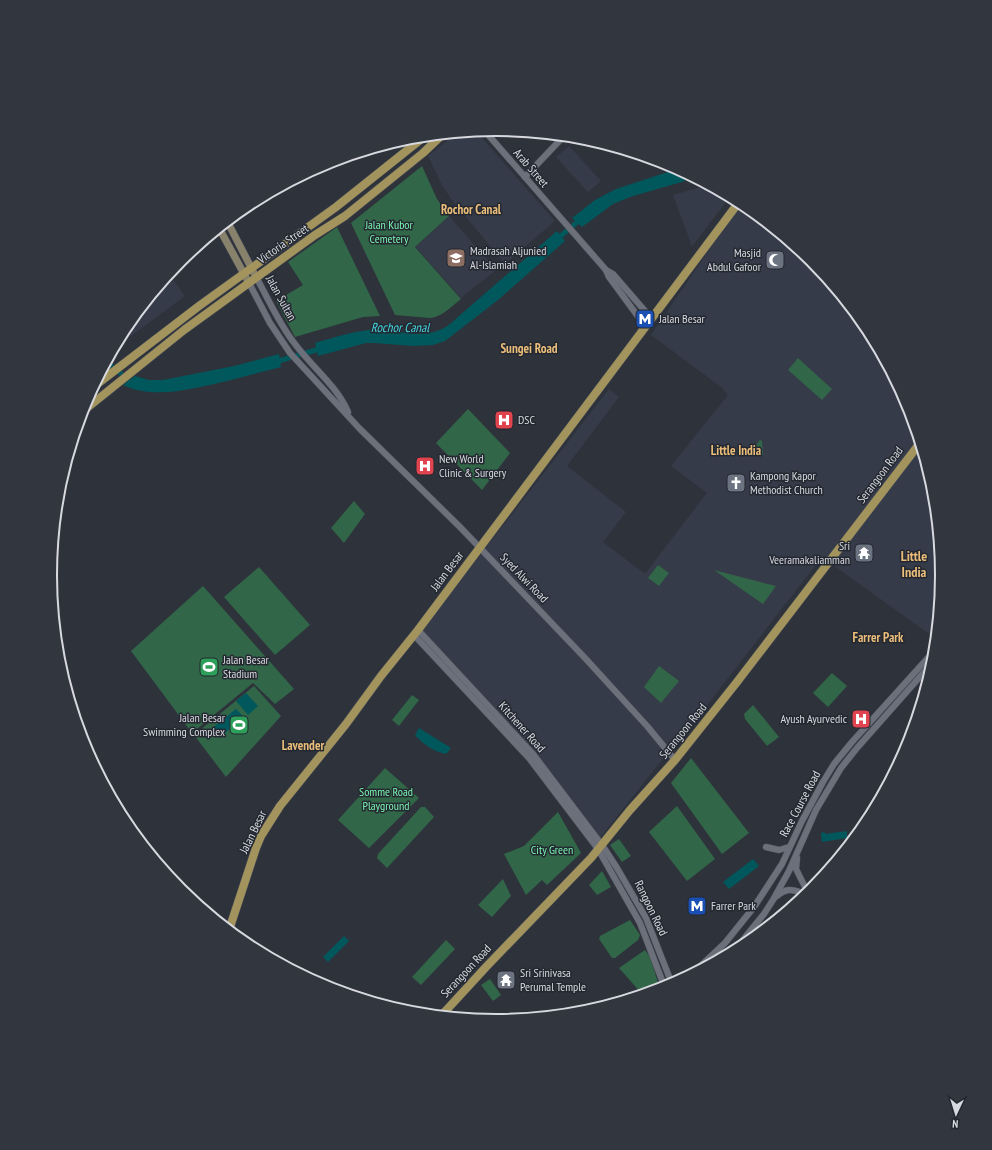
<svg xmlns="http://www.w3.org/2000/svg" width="992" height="1150" viewBox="0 0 992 1150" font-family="'PT Sans Narrow',sans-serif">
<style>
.built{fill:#353b49}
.green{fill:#316648}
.water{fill:#00585d}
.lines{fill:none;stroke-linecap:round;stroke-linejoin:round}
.canal{stroke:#00585d;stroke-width:5}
.tertiary-casing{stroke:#4c4f57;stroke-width:7}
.secondary-casing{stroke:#4c4f57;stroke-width:8}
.primary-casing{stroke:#4c4f57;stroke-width:9}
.tertiary{stroke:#6c707b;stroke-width:6}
.secondary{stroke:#88826c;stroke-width:7}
.primary{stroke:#a3945d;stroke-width:8}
.labels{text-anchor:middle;stroke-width:3;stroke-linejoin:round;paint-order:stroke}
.street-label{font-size:12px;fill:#d7d9df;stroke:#242831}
.park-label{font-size:12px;fill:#7af6b1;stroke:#242831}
.poi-label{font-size:12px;fill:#d7d9df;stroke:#242831;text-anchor:start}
.neighbourhood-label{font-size:13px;font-weight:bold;fill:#ebbd7a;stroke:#242831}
.water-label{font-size:13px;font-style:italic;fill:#45d5de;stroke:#242831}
.quarter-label{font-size:14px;font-weight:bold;fill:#ebbd7a;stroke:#242831}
.rim{fill:none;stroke:#d7d9df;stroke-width:2}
</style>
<rect width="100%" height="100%" fill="#2e323b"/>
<!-- built -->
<g class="built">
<polygon points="476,131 555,221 505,264 451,199 442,185 428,156 457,133"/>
<polygon points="569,146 601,181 588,192 556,157"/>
<polygon points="708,185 730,197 692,246 673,195"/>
<polygon points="741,203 812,260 867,327 908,405 933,488 942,575 936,639 822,557 704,709 649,776 596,843 422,630 609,389 619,397 567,466 626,512 603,542 645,574 699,503 707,493 671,466 728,395 721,387 651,335"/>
<polygon points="449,216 496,270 461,298 416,247"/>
<polygon points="169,274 185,296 131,336 125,327"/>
</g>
<!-- green -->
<g class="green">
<path d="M422,166L437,199L449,216L415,247L461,299C452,306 442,317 430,318L395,315L351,223Z"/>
<polygon points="337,227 380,316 363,317 295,337 276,301 303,285 288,262"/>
<polygon points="798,358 832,389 822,400 788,370"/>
<polygon points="468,409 510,453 482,490 436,443"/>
<polygon points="760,440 762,441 763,455 751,453 751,451"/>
<polygon points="354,501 365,514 344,543 331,528"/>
<polygon points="658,565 669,573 659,586 648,578"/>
<polygon points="259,567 310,625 275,655 224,597"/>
<polygon points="714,570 776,586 763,604"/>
<polygon points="203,586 294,689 275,704 253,683 192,733 131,651"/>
<polygon points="659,666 679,681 661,703 644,687"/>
<polygon points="832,673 847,686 828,707 813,693"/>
<polygon points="254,686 281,716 226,777 194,735"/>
<polygon points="412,695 419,700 399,726 392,720"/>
<polygon points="753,705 779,737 767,746 745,719 744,714"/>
<polygon points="691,758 749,833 722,854 671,783"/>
<polygon points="385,768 419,798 369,848 338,820"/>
<polygon points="677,806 715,859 687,881 649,832"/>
<polygon points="421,807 425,807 434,817 387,868 377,858 378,854"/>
<polygon points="558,812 581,853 547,885 542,880 526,895 504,854 524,846"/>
<polygon points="619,839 631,856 622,862 610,845"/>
<polygon points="602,871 611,887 597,895 589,885"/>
<polygon points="503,879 511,896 492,917 478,905"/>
<polygon points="630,920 640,935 638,940 615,958 612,958 599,939 600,936"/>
<polygon points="446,940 455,949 421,985 412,977"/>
<polygon points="645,950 650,957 660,989 642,994 619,968"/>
<polygon points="490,979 501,995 493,1001 481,985"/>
</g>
<!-- water -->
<g class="water">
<polygon points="677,169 681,171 685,181 630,197 613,204 582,227 572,218 595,200 616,189"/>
<path d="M557,231L565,241L498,300L445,341L433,345L413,346L375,343H366L318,356L315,343C332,338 350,332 369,330C392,328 419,340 442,329C448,326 454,321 459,316Z"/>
<path d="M279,354L281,367C257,373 234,380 210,385C181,391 151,398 123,385L135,376L149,380H163L234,366Z"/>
<polygon points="246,693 258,706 248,715 236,701"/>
<polygon points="236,709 244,717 219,738 211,729"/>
<path d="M419,728L451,748L446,754C433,751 424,745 415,735Z"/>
<polygon points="847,831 847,838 822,842 821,833 825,832 825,834"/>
<polygon points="753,859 759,866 729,889 723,882"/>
<polygon points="344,936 349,941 328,962 323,957"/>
</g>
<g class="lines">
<!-- canal -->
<g class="canal">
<polyline points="556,240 582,218"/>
<polyline points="106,362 128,379"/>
<polyline points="275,362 323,348"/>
</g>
<!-- tertiary casing -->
<g class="tertiary-casing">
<g id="tertiary">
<polyline points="484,130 606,270 609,277 645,326"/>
<polyline points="525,177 564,136"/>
<polyline points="606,270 613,274 651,318"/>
<path d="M256,277C269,300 279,324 295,344C312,367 337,386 348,412"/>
<polyline points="249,283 270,323 290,353 359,428 460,527 585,658 647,726 675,760"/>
<polyline points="418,630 533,754 602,845 617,868 646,918 672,984"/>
<polyline points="414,635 529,758 598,849 640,923 665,988"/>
<polyline points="766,847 779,850 789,847"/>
<polyline points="797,858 796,869 806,889"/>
<path d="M777,896C786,888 792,889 802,893"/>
<polyline points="734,951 764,914 773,900 789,871 816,810 841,768 857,748 933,662"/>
<polyline points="693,973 725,943 754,907 782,864 802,821 823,782 834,764 852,742 935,650"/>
</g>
</g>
<!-- secondary casing -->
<g class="secondary-casing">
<g id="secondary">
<polyline points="227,221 256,277"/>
<polyline points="219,228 249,283"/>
</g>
</g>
<!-- primary casing -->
<g class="primary-casing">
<g id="primary">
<polyline points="92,388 199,306 336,207 425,136"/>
<polyline points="82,412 184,330 315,235 345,216 423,153 443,134"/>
<polyline points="229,930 256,848 261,836 280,806 346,724 381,676 418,630 739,202"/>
<polyline points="441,1016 486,967 591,858 630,810 675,760 737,682 920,443"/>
</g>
</g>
<!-- tertiary -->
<use href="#tertiary" class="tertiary"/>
<!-- secondary -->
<use href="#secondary" class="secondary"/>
<!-- primary -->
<use href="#primary" class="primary"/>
</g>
<!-- icons -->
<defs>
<g id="school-square" transform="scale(1)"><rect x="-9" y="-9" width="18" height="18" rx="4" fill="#8d6e63" stroke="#242831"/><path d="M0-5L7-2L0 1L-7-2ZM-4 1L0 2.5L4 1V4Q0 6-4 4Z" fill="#fff"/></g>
<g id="mosque-square" transform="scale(1)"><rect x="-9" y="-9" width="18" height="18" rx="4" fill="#6b7280" stroke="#242831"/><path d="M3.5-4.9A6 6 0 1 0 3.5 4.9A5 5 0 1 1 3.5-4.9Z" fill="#fff"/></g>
<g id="metro-square" transform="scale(1)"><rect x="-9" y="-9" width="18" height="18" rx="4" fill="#1a4fb4" stroke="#242831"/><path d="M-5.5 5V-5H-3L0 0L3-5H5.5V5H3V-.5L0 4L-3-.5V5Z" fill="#fff"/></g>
<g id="hospital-square" transform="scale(1)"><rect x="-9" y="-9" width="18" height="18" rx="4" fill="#e0444e" stroke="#242831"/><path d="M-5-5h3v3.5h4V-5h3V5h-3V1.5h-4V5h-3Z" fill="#fff"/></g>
<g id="church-square" transform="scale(1)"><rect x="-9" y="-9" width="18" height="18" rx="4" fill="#6b7280" stroke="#242831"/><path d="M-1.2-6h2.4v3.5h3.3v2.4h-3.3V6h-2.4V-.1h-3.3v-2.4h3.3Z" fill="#fff"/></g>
<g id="temple-square" transform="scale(1)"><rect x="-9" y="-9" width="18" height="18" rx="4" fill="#6b7280" stroke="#242831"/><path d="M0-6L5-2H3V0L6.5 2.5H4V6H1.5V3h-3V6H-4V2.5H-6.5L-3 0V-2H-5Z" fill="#fff"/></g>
<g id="stadium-square" transform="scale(1)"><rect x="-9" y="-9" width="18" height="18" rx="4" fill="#2e9e5b" stroke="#242831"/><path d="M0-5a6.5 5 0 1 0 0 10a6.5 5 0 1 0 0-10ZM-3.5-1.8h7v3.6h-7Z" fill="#fff"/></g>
</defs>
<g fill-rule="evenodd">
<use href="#school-square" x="456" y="258"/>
<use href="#mosque-square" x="775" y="260"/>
<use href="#metro-square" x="645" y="319"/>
<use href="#hospital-square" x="504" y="420"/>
<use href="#hospital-square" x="425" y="466"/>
<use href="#church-square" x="736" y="483"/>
<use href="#temple-square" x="864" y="553"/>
<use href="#stadium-square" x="209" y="667"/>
<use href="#hospital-square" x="861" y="719"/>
<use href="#stadium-square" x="239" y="725"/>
<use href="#metro-square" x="697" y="906"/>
<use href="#temple-square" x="506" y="980"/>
</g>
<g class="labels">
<!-- street labels -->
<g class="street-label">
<text transform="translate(531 168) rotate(49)" y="4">Arab Street</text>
<text transform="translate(283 244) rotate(-35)" y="4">Victoria Street</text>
<text transform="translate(281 298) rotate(61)" y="4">Jalan Sultan</text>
<text transform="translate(880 475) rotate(-53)" y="4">Serangoon Road</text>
<text transform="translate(447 571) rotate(-53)" y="4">Jalan Besar</text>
<text transform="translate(524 578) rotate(46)" y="4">Syed Alwi Road</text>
<text transform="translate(522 727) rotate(48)" y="4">Kitchener Road</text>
<text transform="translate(683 731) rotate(-51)" y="4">Serangoon Road</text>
<text transform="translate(800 804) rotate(-62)" y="4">Race Course Road</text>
<text transform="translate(253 832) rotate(-64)" y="4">Jalan Besar</text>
<text transform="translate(651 908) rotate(64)" y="4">Rangoon Road</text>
<text transform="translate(466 971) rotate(-47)" y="4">Serangoon Road</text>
</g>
<!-- park labels -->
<g class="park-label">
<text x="389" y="229">Jalan Kubor<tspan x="389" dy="14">Cemetery</tspan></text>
<text x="386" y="796">Somme Road<tspan x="386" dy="14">Playground</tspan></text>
<text x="552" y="854">City Green</text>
</g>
<!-- poi labels -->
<g class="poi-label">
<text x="470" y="255">Madrasah Aljunied<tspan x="470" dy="14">Al-Islamiah</tspan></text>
<text x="761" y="257" text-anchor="end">Masjid<tspan x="761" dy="14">Abdul Gafoor</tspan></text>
<text x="659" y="323">Jalan Besar</text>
<text x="518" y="424">DSC</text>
<text x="439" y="463">New World<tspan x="439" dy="14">Clinic &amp; Surgery</tspan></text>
<text x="750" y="480">Kampong Kapor<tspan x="750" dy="14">Methodist Church</tspan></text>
<text x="850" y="550" text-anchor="end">Sri<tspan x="850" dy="14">Veeramakaliamman</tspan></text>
<text x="223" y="664">Jalan Besar<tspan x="223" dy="14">Stadium</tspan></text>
<text x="225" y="722" text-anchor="end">Jalan Besar<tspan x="225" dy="14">Swimming Complex</tspan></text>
<text x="847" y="723" text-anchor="end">Ayush Ayurvedic</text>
<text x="711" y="910">Farrer Park</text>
<text x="520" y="977">Sri Srinivasa<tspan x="520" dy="14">Perumal Temple</tspan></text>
</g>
<!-- neighbourhood labels -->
<g class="neighbourhood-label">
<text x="471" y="214">Rochor Canal</text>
<text x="529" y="353">Sungei Road</text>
<text x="736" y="455">Little India</text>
<text x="878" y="642">Farrer Park</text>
<text x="303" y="750">Lavender</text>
</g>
<!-- water labels -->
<g class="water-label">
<text x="400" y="332">Rochor Canal</text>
</g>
<!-- quarter labels -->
<g class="quarter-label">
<text x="914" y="561">Little<tspan x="914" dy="16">India</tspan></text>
</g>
</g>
<!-- crop -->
<path d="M0 0H992V1150H0ZM57 575a439 439 0 1 1 878 0a439 439 0 1 1-878 0Z" fill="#32363f" fill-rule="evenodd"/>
<path class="rim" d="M57 575a439 439 0 1 1 878 0a439 439 0 1 1-878 0Z"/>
<!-- north arrow -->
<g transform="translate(956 1114) rotate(184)" stroke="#242831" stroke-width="3" paint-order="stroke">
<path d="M0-3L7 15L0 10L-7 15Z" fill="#d7d9df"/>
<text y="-6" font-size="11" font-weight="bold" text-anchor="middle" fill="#d7d9df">N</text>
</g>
</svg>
